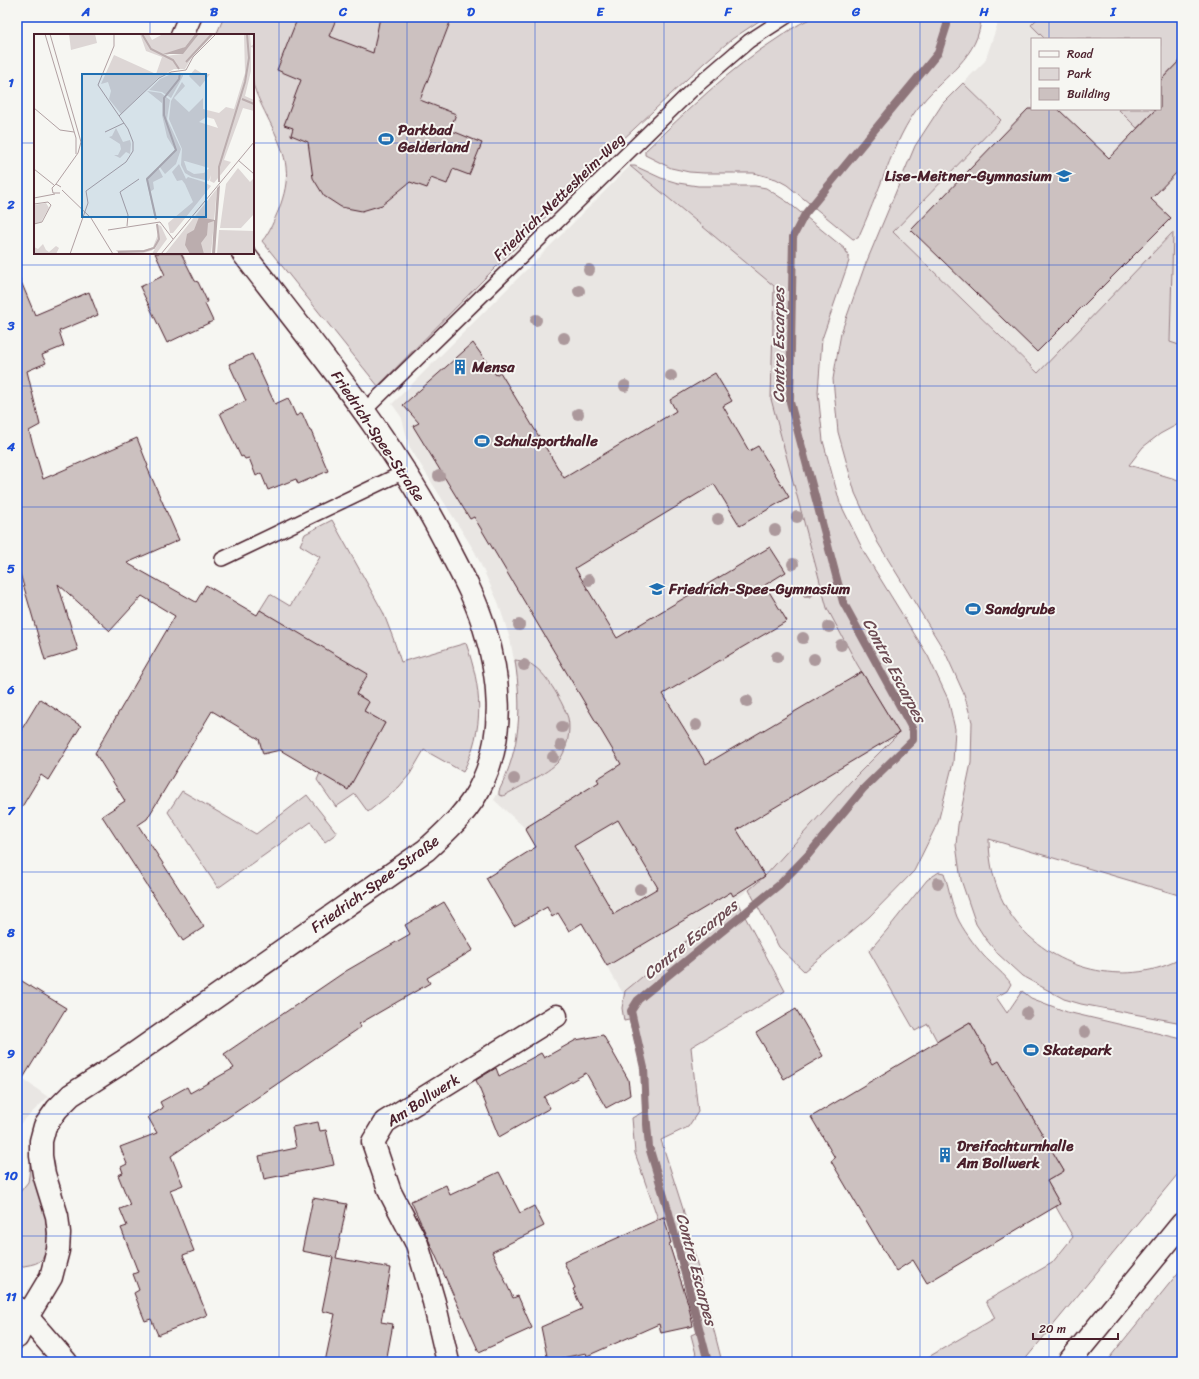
<svg xmlns="http://www.w3.org/2000/svg" width="1199" height="1379" viewBox="0 0 1199 1379" font-family="Sriracha,sans-serif">
<style>
.built{fill:#e9e6e3;fill-rule:evenodd}
.green{fill:#ddd6d5;stroke:#947a80}
.lines{fill:none;stroke-linecap:round;stroke-linejoin:round}
.stream{stroke:#8e747a;stroke-width:8}
.building{fill:#ccc1c0;stroke:#4a1f2b;fill-rule:evenodd}
.service-casing{stroke:#4a1f2b;stroke-width:16}
.minor-casing{stroke:#4a1f2b;stroke-width:25}
.tertiary-casing{stroke:#4a1f2b;stroke-width:25}
.secondary-casing{stroke:#4a1f2b;stroke-width:25}
.service{stroke:#f6f6f2;stroke-width:13}
.minor{stroke:#f6f6f2;stroke-width:22}
.tertiary{stroke:#f6f6f2;stroke-width:22}
.secondary{stroke:#f6f6f2;stroke-width:22}
.tree{fill:#ac999c}
.grid{fill:none;stroke:#1d4ed8;stroke-width:1;stroke-opacity:0.55}
.labels{text-anchor:middle;stroke-width:4;stroke-linejoin:round;paint-order:stroke}
.poi-label{font-size:15px;font-weight:bold;fill:#4a1f2b;stroke:#f6f6f2;text-anchor:start}
.street-label{font-size:15px;fill:#4a1f2b;stroke:#f6f6f2}
.water-label{font-size:16px;font-style:italic;fill:#6c4a52;stroke:#f6f6f2}
.inset-river{fill:none;stroke:#bbadae;stroke-width:2}
.inset-road{fill:none;stroke:#b1a0a2;stroke-width:1}
.view{fill:#1f6fb2;fill-opacity:0.15;stroke:#1f6fb2;stroke-width:2}
.inset-edge{fill:none;stroke:#4a1f2b;stroke-width:2}
.neatline{fill:none;stroke:#1d4ed8;stroke-width:1.5}
.grid-label{font-size:13px;text-anchor:middle;font-weight:bold;fill:#1d4ed8}
</style>
<rect width="100%" height="100%" fill="#f6f6f2"/>
<filter id="ink" filterUnits="userSpaceOnUse"><feTurbulence type="fractalNoise" baseFrequency=".025" numOctaves="2"/><feDisplacementMap in="SourceGraphic" scale="8" xChannelSelector="R" yChannelSelector="G"/><feConvolveMatrix kernelMatrix="1 2 1 2 8 2 1 2 1" color-interpolation-filters="sRGB"/></filter>
<g filter="url(#ink)">
<!-- built -->
<g class="built">
<path d="M1000,17H1182V346L1170,343L1173,233L1039,373L893,232L1001,120L963,83L985,61ZM1032,39H1160V109H1032Z"/>
<polygon points="630,166 774,286 771,399 827,608 857,664 899,733 850,782 765,876 625,991 624,995 525,828 494,800 504,781 516,744 518,732 519,700 518,682 510,639 498,602 475,552 409,446 402,418 392,404"/>
<polygon points="17,1075 48,1097 17,1127"/>
</g>
<!-- green -->
<g class="green">
<path d="M224,17H765L732,39L704,63L618,144L378,386L262,241C270,232 274,220 279,209C284,196 288,181 286,167C284,143 262,111 254,87C251,79 253,46 253,35H216Z"/>
<path d="M815,17H981C980,56 944,76 922,103C906,121 895,148 886,170C877,193 868,216 858,238L853,239L787,185L776,179L754,173H704L689,172L671,168L645,155V151C687,111 729,69 778,38C790,30 801,22 815,17Z"/>
<polygon points="1039,17 1182,17 1182,58 1160,81 1160,39 1045,39 1031,25"/>
<path d="M963,83L1001,120L893,232L1038,373L1173,232L1170,342L1182,346V422L1160,434L1143,447L1129,465L1182,481V896L989,839C989,871 999,904 1021,928C1061,972 1129,987 1182,958V1023L1081,1004L1064,999L1022,976L998,954L985,938L976,924L961,880L956,845L958,825L971,763L972,722L964,694L945,652L878,543L855,493L838,432L833,379L841,333L864,268L915,146L943,103Z"/>
<polygon points="1118,109 1156,109 1137,128"/>
<polygon points="630,166 635,166 661,178 678,183 698,186 755,186 766,188 789,203 845,249 849,257 849,261 822,339 818,392 823,441 840,503 865,554 928,656 948,699 955,729 953,763 938,822 914,871 869,917 804,971 779,947 749,890 765,876 850,782 899,733 857,664 827,608 771,399 774,286"/>
<path d="M332,520L383,612L393,638L401,662L466,643C482,690 485,727 463,772L424,750L410,774L399,787L368,812L355,794L336,807L317,780L320,773L348,789L385,723L364,711L369,702L356,694L260,610L270,594L290,606L320,557L300,545L305,534Z"/>
<path d="M515,660C522,661 529,662 535,667C548,676 563,703 568,718C571,731 567,751 558,762C548,773 518,788 503,796L499,795V791C521,746 522,709 515,660Z"/>
<polygon points="182,791 256,834 307,795 337,833 325,842 311,822 218,888 168,812"/>
<path d="M939,872L944,873C949,887 951,903 957,917C963,930 974,944 983,955C991,964 1006,975 1011,984L1007,991L996,997L1007,1013L1022,991L1031,998L1067,1012L1182,1039V1169L1023,1362H920L995,1318L986,1301L1052,1263L1073,1237L1056,1207L1060,1204L1047,1181L1064,1171L999,1062L993,1065L991,1058L970,1022L937,1041L928,1024L915,1031L869,951L887,930L927,880Z"/>
<polygon points="736,900 785,991 691,1047 698,1112 688,1127 661,1140 683,1209 722,1362 698,1362 691,1335 698,1332 668,1215 658,1219 635,1153 632,1118 643,1112 642,1068 629,1020 624,1021 622,1008 625,991"/>
<path d="M30,1164C32,1174 37,1183 40,1193C44,1207 54,1250 40,1261C35,1265 26,1265 20,1267L17,1264V1196L28,1182L29,1176Z"/>
<polygon points="1182,1268 1182,1362 1106,1362"/>
</g>
<g class="lines">
<!-- stream -->
<polyline class="stream" points="708,1362 669,1213 649,1147 646,1113 644,1068 631,1011 638,1000 779,885 808,855 863,789 913,740 913,730 843,602 790,402 793,237 805,214 938,53 947,25 947,17"/>
</g>
<!-- building -->
<g class="building">
<polygon points="298,17 337,17 329,36 373,53 380,17 452,17 420,100 456,114 450,130 482,143 469,175 453,169 447,184 431,178 427,188 410,182 382,205 362,211 341,207 324,196 313,178 308,142 291,135 293,128 284,125 301,80 277,70"/>
<polygon points="1182,58 1182,167 1151,199 1171,218 1037,352 911,230 1028,109 1058,109 1109,158 1156,109 1160,109 1160,81"/>
<polygon points="155,253 181,253 195,281 198,282 207,301 205,304 213,321 167,343 140,287 165,275"/>
<polygon points="17,272 35,315 89,292 98,315 59,331 64,346 42,355 46,363 27,371 40,425 29,431 43,479 137,438 148,466 147,467 179,540 127,563 196,602 206,585 257,615 260,610 368,674 356,694 369,702 364,711 385,723 348,790 280,750 263,754 259,739 212,711 147,819 138,825 204,927 183,941 102,816 125,801 95,753 175,616 142,596 110,631 58,584 78,650 45,660 17,563"/>
<path d="M473,343L496,375L500,372L564,478L676,411L670,400L715,373L732,401L723,406L749,451L758,446L789,497L740,526L714,484L575,568L617,638L770,547L786,572L765,585L787,621L663,694L706,764L862,672L899,733L737,830L765,876L733,896L731,892L607,966L582,923L569,931L558,913L552,917L547,907L514,926L486,878L536,847L525,828L599,782L597,779L621,764L474,517L470,519L413,426L419,423L403,405ZM618,820L658,888L614,914L574,846Z"/>
<polygon points="252,354 275,404 288,398 296,416 302,413 310,431 311,431 328,471 298,484 296,479 268,490 261,473 256,476 249,458 245,459 243,456 241,457 220,413 246,401 229,364"/>
<polygon points="40,699 81,726 48,780 41,775 17,815 17,737"/>
<polygon points="444,902 473,950 427,978 430,983 359,1024 361,1027 171,1156 183,1185 170,1190 194,1251 183,1255 207,1315 158,1335 151,1319 145,1321 134,1293 139,1290 133,1274 138,1272 121,1228 127,1226 120,1209 130,1205 118,1175 123,1173 121,1167 127,1164 120,1147 157,1133 148,1117 163,1108 160,1102 187,1087 190,1093 234,1068 224,1054 346,971 410,934 405,925"/>
<polygon points="17,978 66,1008 17,1088"/>
<polygon points="796,1009 823,1056 784,1079 756,1033"/>
<polygon points="970,1022 994,1064 999,1061 1064,1171 1047,1181 1060,1204 927,1283 913,1260 896,1271 831,1161 835,1158 811,1117"/>
<polygon points="603,1035 628,1079 630,1095 606,1108 586,1073 544,1097 550,1108 499,1137 476,1080 496,1068 499,1076 541,1053 544,1058 576,1040"/>
<polygon points="318,1122 320,1131 326,1130 334,1165 264,1179 259,1156 296,1148 292,1127"/>
<polygon points="499,1172 520,1213 534,1206 544,1226 492,1252 513,1298 518,1296 532,1328 479,1352 411,1201 446,1185 450,1195"/>
<polygon points="313,1198 347,1204 336,1258 391,1268 381,1322 393,1324 386,1362 325,1362 335,1314 322,1311 333,1257 302,1251"/>
<polygon points="664,1217 671,1243 669,1244 688,1303 693,1326 661,1333 659,1324 587,1356 586,1353 548,1361 541,1327 582,1309 573,1289 575,1288 564,1262"/>
</g>
<g class="lines">
<!-- service casing -->
<g class="service-casing">
<g id="service">
<polyline points="364,411 691,91 749,41 786,17"/>
<polyline points="222,559 406,471"/>
</g>
</g>
<!-- minor casing -->
<g class="minor-casing">
<g id="minor">
<polyline points="182,35 190,17"/>
<path d="M17,1337L27,1317L51,1277L58,1250L59,1233L57,1216L44,1174L41,1156V1141L45,1126L57,1109L71,1095L124,1061L426,850C448,830 471,809 483,781C505,733 500,676 484,627C477,603 465,580 453,557C399,446 318,351 243,253"/>
<polyline points="448,1362 434,1302 417,1244 390,1192 373,1142 385,1122 556,1016"/>
</g>
</g>
<!-- tertiary casing -->
<g class="tertiary-casing">
<polyline id="tertiary" points="1069,1362 1182,1224"/>
</g>
<!-- secondary casing -->
<g class="secondary-casing">
<polyline id="secondary" points="17,1308 27,1317 66,1362"/>
</g>
<!-- service -->
<use href="#service" class="service"/>
<!-- minor -->
<use href="#minor" class="minor"/>
<!-- tertiary -->
<use href="#tertiary" class="tertiary"/>
<!-- secondary -->
<use href="#secondary" class="secondary"/>
</g>
<!-- trees -->
<g class="tree">
<circle cx="589" cy="270" r="6"/>
<circle cx="579" cy="291" r="6"/>
<circle cx="536" cy="320" r="6"/>
<circle cx="564" cy="338" r="6"/>
<circle cx="671" cy="376" r="6"/>
<circle cx="625" cy="386" r="6"/>
<circle cx="578" cy="414" r="6"/>
<circle cx="439" cy="476" r="6"/>
<circle cx="797" cy="517" r="6"/>
<circle cx="718" cy="519" r="6"/>
<circle cx="775" cy="530" r="6"/>
<circle cx="793" cy="564" r="6"/>
<circle cx="589" cy="580" r="6"/>
<circle cx="808" cy="592" r="6"/>
<circle cx="519" cy="625" r="6"/>
<circle cx="829" cy="627" r="6"/>
<circle cx="803" cy="638" r="6"/>
<circle cx="841" cy="645" r="6"/>
<circle cx="777" cy="657" r="6"/>
<circle cx="814" cy="659" r="6"/>
<circle cx="524" cy="665" r="6"/>
<circle cx="747" cy="701" r="6"/>
<circle cx="696" cy="725" r="6"/>
<circle cx="562" cy="727" r="6"/>
<circle cx="561" cy="745" r="6"/>
<circle cx="553" cy="757" r="6"/>
<circle cx="514" cy="779" r="6"/>
<circle cx="938" cy="883" r="6"/>
<circle cx="640" cy="889" r="6"/>
<circle cx="1027" cy="1013" r="6"/>
<circle cx="1085" cy="1032" r="6"/>
</g>
</g>
<!-- grid -->
<path class="grid" d="M150,17V35M279,17V1362M407,17V1362M535,17V1362M664,17V1362M792,17V1362M920,17V1362M1049,17V39M1049,109V1362M17,143H35M253,143H1182M150,253V1362M17,265H1182M17,386H1182M17,507H1182M17,629H1182M17,750H1182M17,872H1182M17,993H1182M17,1114H1182M17,1236H1182"/>
<!-- icons -->
<defs>
<g id="stadium-bare" transform="scale(1.2)"><path d="M0-5a6.5 5 0 1 0 0 10a6.5 5 0 1 0 0-10ZM-3.5-1.8h7v3.6h-7Z" fill="#1f6fb2" stroke="#f6f6f2" stroke-width="2.5" paint-order="stroke"/></g>
<g id="school-bare" transform="scale(1.2)"><path d="M0-5L7-2L0 1L-7-2ZM-4 1L0 2.5L4 1V4Q0 6-4 4Z" fill="#1f6fb2" stroke="#f6f6f2" stroke-width="2.5" paint-order="stroke"/></g>
<g id="building-bare" transform="scale(1.2)"><path d="M-4-6H4V6H1V3H-1V6H-4ZM-2.5-4.3h1.7v1.8h-1.7ZM.8-4.3h1.7v1.8H.8ZM-2.5-1h1.7V.8h-1.7ZM.8-1h1.7V.8H.8Z" fill="#1f6fb2" stroke="#f6f6f2" stroke-width="2.5" paint-order="stroke"/></g>
</defs>
<g fill-rule="evenodd">
<use href="#stadium-bare" x="386" y="139"/>
<use href="#school-bare" x="1064" y="176"/>
<use href="#building-bare" x="460" y="367"/>
<use href="#stadium-bare" x="482" y="441"/>
<use href="#school-bare" x="657" y="589"/>
<use href="#stadium-bare" x="973" y="609"/>
<use href="#stadium-bare" x="1031" y="1050"/>
<use href="#building-bare" x="945" y="1155"/>
</g>
<g class="labels">
<!-- poi labels -->
<g class="poi-label">
<text x="398" y="135">Parkbad<tspan x="398" dy="17">Gelderland</tspan></text>
<text x="1052" y="181" text-anchor="end">Lise-Meitner-Gymnasium</text>
<text x="472" y="372">Mensa</text>
<text x="494" y="446">Schulsporthalle</text>
<text x="669" y="594">Friedrich-Spee-Gymnasium</text>
<text x="985" y="614">Sandgrube</text>
<text x="1043" y="1055">Skatepark</text>
<text x="957" y="1151">Dreifachturnhalle<tspan x="957" dy="17">Am Bollwerk</tspan></text>
</g>
<!-- street labels -->
<g class="street-label">
<text transform="translate(559 197) rotate(-44)" y="5">Friedrich-Nettesheim-Weg</text>
<text transform="translate(378 436) rotate(56)" y="5">Friedrich-Spee-Straße</text>
<text transform="translate(375 884) rotate(-36)" y="5">Friedrich-Spee-Straße</text>
<text transform="translate(423 1100) rotate(-33)" y="5">Am Bollwerk</text>
</g>
<!-- water labels -->
<g class="water-label">
<text transform="translate(778 345) rotate(-90)" y="6">Contre Escarpes</text>
<text transform="translate(895 670) rotate(62)" y="6">Contre Escarpes</text>
<text transform="translate(690 939) rotate(-39)" y="6">Contre Escarpes</text>
<text transform="translate(697 1269) rotate(75)" y="6">Contre Escarpes</text>
</g>
</g>
<!-- overview -->
<g transform="translate(34 34)">
<rect width="220" height="220" fill="#f6f6f2"/>
<path d="M35,0H61L63,9L37,16ZM106,0H115L118,6L129,0H161L151,13L131,22L148,20L165,0H180L158,23L151,35H140L124,44L87,80L75,65L77,57L74,48L67,50L80,21L122,40L128,23L112,17ZM210,0H216L217,12L220,10V14L217,13V37L211,62L220,66V77L209,74L190,126L197,128L180,149L176,147L177,141L175,147L158,143L151,139L147,131L148,115L135,85L137,67L148,48L151,52L140,64L155,78L169,64V75L185,79L192,73L200,75L211,39ZM172,83L180,85L184,94L165,88ZM150,127H151L175,134L170,139L160,140L153,136ZM161,35L169,40H176L166,53L155,42ZM137,40L149,39V42L137,64L128,58L115,56L126,45ZM113,57L127,59L136,66L133,85L147,115L142,130L131,140L125,132L141,116L133,103L128,81V69ZM82,94L89,108L96,106L97,110L96,120L92,118L86,124L80,121H84L87,115L86,110L75,103L78,102ZM145,130L152,145L154,143L170,148L177,152L139,199H136L134,189L159,168L151,150L148,146L143,147L138,138ZM124,133L129,143L119,148L120,155L116,158L123,185L121,186L112,144ZM204,134L216,148L220,144V180L207,194H186L192,150ZM183,155L177,220H131L181,157ZM12,169L15,174L7,188L0,190V171ZM122,190L127,192L133,205L122,220H118L123,211L117,217L109,219H84L82,216H111L119,213L124,200ZM185,196L220,197V220H183ZM9,210L12,216L15,218L22,212L25,214L22,220H0V213L4,215Z" fill="#ddd6d5" fill-rule="evenodd"/>
<path d="M161,0H165L149,20H129L151,13ZM186,151L181,220H178L180,187L174,189L173,201L167,209L170,220H156L151,211L153,200L160,196L165,183L181,186L183,154Z" fill="#bbadae"/>
<path class="inset-river" d="M108,0L117,15L139,26L145,35M152,28L178,0M208,65L220,70M185,148V133L211,48L215,24L213,0M122,185L113,145L142,116L130,81V64L145,45L146,39M84,218L110,217L120,214L125,205L123,190"/>
<path class="inset-road" d="M11,0L42,104V120M16,0L47,108L44,119L22,150M0,74L26,96L40,98M85,82L125,44L137,38L152,36L159,23L182,0M71,98L90,89M204,126L220,140M0,135L20,151M28,156L57,184L79,220M26,159H19L18,154L22,150L27,153M0,164L21,160M0,170L14,168L17,171L8,188L0,190M93,192L94,181L86,158L105,145M74,196L126,188L139,205M36,220L54,169L52,157L92,128L99,117V108L94,95L64,51L80,12V0M127,220L220,108"/>
<path class="view" d="M48,40H172V183H48Z"/>
<rect width="220" height="220" class="inset-edge"/>
</g>
<!-- margin -->
<rect width="1199" height="1379" fill="none" stroke="#f6f6f2" stroke-width="44"/>
<!-- legend -->
<rect x="1031" y="38" width="130" height="72" fill="#f6f6f2" stroke="#b1a0a2"/>
<rect x="1039" y="51" width="20" height="6" fill="#f6f6f2" stroke="#b1a0a2"/>
<text x="1067" y="58" font-size="12" fill="#4a1f2b">Road</text>
<rect x="1039" y="68" width="20" height="12" fill="#ddd6d5" stroke="#b1a0a2"/>
<text x="1067" y="78" font-size="12" fill="#4a1f2b">Park</text>
<rect x="1039" y="88" width="20" height="12" fill="#ccc1c0" stroke="#b1a0a2"/>
<text x="1067" y="98" font-size="12" fill="#4a1f2b">Building</text>
<!-- scale -->
<path d="M1033 1333v6h85v-6" fill="none" stroke="#4a1f2b" stroke-width="2"/>
<text x="1039" y="1333" font-size="12" fill="#4a1f2b" stroke="#f6f6f2" stroke-width="3" paint-order="stroke">20 m</text>
<rect x="22" y="22" width="1155" height="1335" class="neatline"/>
<g class="grid-label">
<text x="86" y="16">A</text>
<text x="214" y="16">B</text>
<text x="343" y="16">C</text>
<text x="471" y="16">D</text>
<text x="600" y="16">E</text>
<text x="728" y="16">F</text>
<text x="856" y="16">G</text>
<text x="984" y="16">H</text>
<text x="1113" y="16">I</text>
<text x="11" y="87">1</text>
<text x="11" y="209">2</text>
<text x="11" y="330">3</text>
<text x="11" y="451">4</text>
<text x="11" y="573">5</text>
<text x="11" y="694">6</text>
<text x="11" y="815">7</text>
<text x="11" y="937">8</text>
<text x="11" y="1058">9</text>
<text x="11" y="1180">10</text>
<text x="11" y="1301">11</text>
</g>
</svg>
